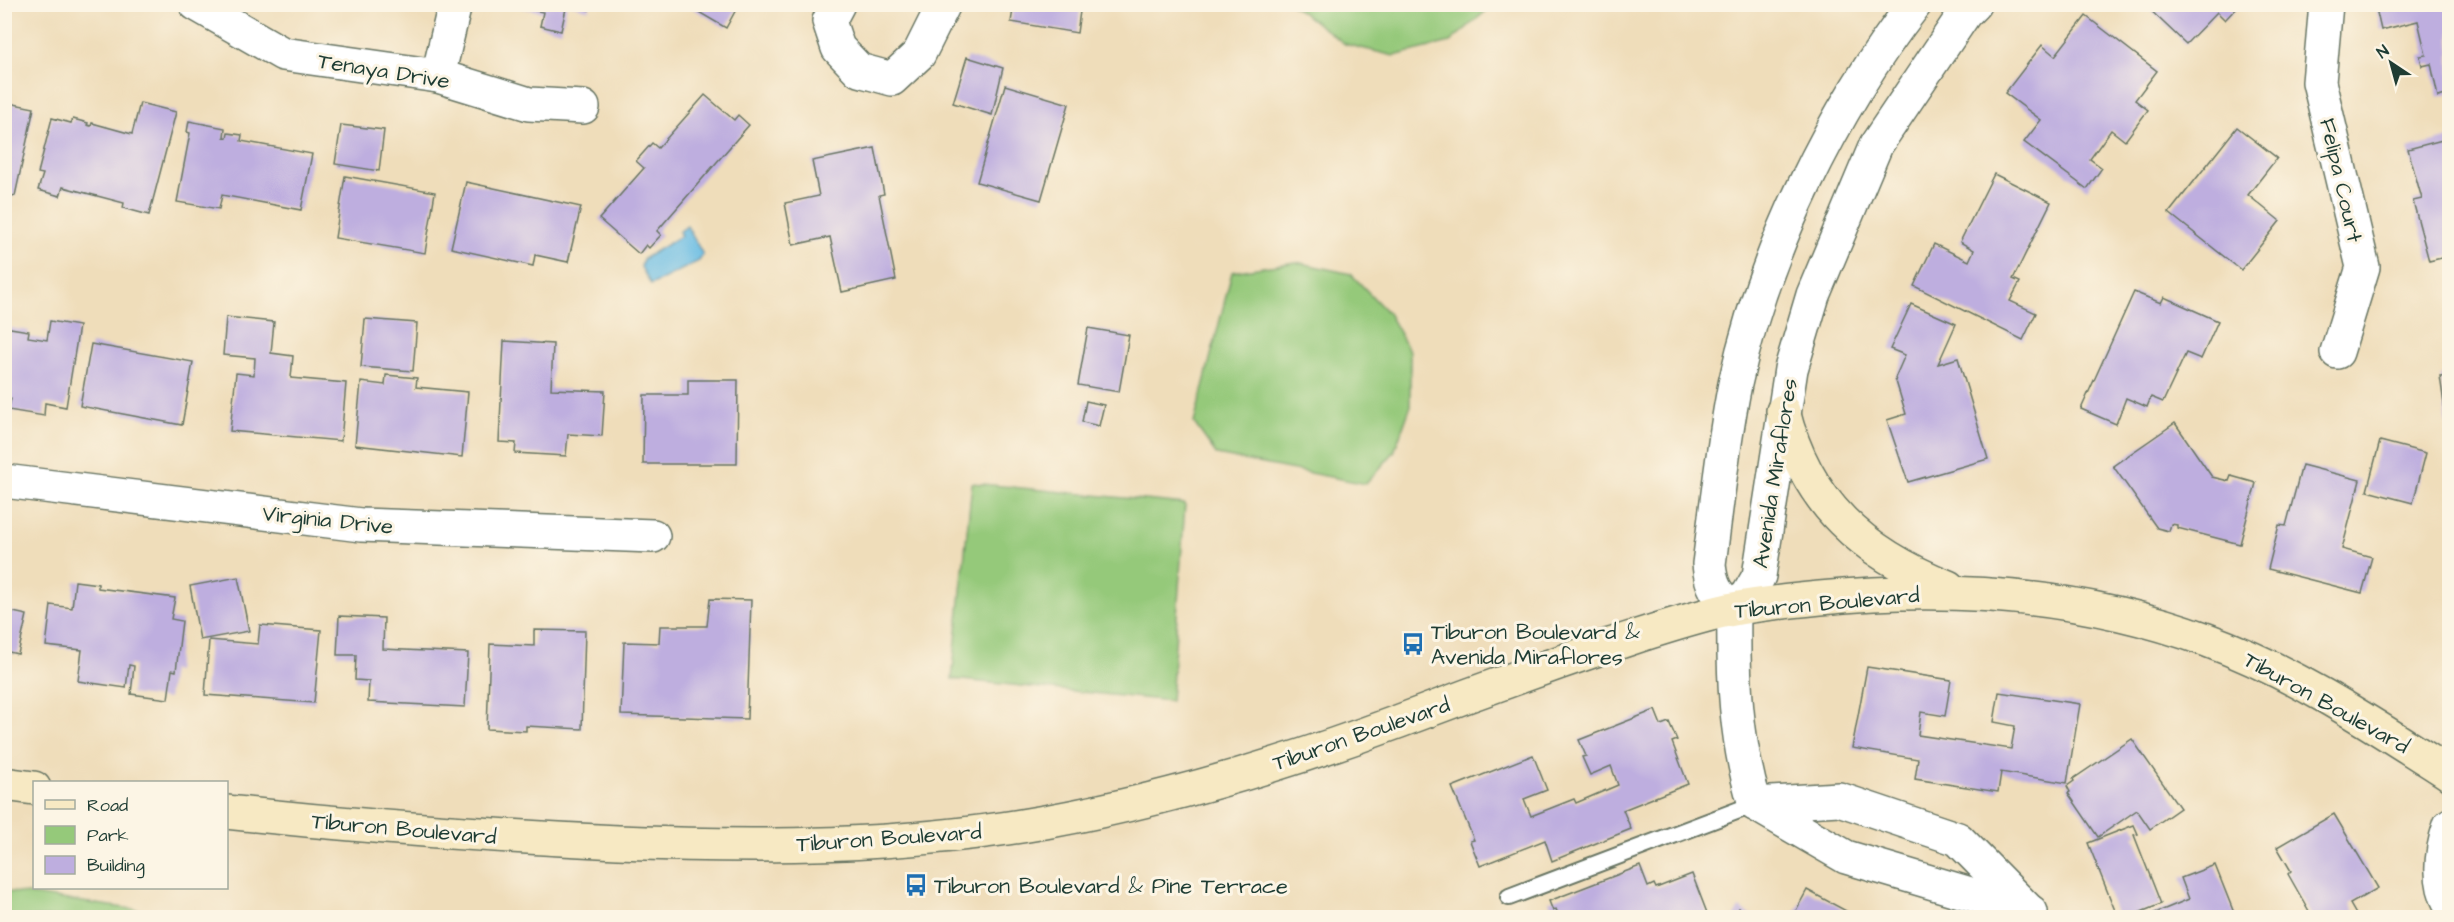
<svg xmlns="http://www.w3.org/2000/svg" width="2454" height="922" viewBox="0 0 2454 922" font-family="'Architects Daughter',sans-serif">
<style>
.green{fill:#95c97a;stroke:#5a8357;stroke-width:1.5}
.water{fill:#68bce4;stroke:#447c8c;stroke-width:1.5}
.building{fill:#beaedf}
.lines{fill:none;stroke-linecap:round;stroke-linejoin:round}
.service-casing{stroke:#687563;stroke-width:20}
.minor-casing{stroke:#687563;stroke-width:36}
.tertiary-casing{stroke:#687563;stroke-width:36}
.secondary-casing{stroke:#687563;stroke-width:36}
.service{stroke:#fff;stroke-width:16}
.minor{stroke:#fff;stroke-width:33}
.tertiary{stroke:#fff;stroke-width:33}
.secondary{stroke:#f7e9c3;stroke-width:33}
.labels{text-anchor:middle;stroke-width:6;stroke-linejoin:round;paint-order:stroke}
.street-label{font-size:22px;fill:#1f3d34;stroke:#fcf5e5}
.poi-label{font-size:22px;fill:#1f3d34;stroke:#fcf5e5;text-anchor:start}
</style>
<rect width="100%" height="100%" fill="#fcf5e5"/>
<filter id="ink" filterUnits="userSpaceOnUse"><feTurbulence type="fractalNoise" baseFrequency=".0167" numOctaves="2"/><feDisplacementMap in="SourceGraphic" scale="12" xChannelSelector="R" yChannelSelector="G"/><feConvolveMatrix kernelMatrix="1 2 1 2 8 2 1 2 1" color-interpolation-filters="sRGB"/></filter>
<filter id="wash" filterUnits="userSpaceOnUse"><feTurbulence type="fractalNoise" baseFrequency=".008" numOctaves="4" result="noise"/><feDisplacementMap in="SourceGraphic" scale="24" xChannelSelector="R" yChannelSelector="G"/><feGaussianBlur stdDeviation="1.35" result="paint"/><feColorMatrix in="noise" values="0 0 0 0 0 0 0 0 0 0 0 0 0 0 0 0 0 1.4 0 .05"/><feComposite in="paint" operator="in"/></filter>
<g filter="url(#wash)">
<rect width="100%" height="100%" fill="#efddba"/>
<!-- green -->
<g class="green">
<polygon points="1291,4 1493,4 1493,5 1450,42 1394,56 1345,44"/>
<polygon points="1296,262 1351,274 1388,313 1410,352 1410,408 1394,452 1366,484 1217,455 1194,423 1232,272"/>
<polygon points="972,483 1185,504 1171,701 952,679"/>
<polygon points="5,891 188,917 5,917"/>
</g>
<!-- water -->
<polygon class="water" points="687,226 703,255 699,261 651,285 641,267 643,259 681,236 679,232"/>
<g id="blocks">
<!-- building -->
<g class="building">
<polygon points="517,4 567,4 561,31 540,26 543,12 517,7"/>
<polygon points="569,4 590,4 589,10"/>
<polygon points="685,4 739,4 726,28"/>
<polygon points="1014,4 1081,4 1077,33 1011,22"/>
<polygon points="2144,4 2240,4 2225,20 2217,12 2186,44"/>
<polygon points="2375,4 2450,4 2450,94 2438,97 2431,64 2422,66 2420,56 2426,55 2418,21 2381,30"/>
<polygon points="2086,16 2157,71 2135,100 2148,110 2125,141 2111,130 2090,159 2102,168 2087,189 2024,142 2041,120 2005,93 2042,45 2055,56"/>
<polygon points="967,57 1003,68 992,115 953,103"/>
<polygon points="1005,85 1069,104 1041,200 977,182"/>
<polygon points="705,95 734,120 738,115 749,125 657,231 661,235 649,248 646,245 639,254 599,219 644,168 636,161 652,143 658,148"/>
<polygon points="4,102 34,108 15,196 4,194"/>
<polygon points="140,103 176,112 149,215 123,208 124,203 63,187 60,196 38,190 43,174 38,173 52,118 71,123 73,119 88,123 87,125 91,126 92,123 132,134"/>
<polygon points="189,121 225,128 224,137 227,138 228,133 242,135 241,141 312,154 301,210 222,195 219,209 177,202 190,133 187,132"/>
<polygon points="341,125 384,130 379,171 335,164"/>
<polygon points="2237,127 2277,158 2248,195 2280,221 2241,270 2169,213"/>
<polygon points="2450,138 2450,256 2429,261 2413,201 2422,199 2408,149"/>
<polygon points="875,148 884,194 879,195 896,280 842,292 830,237 793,245 785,203 819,196 812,161"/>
<polygon points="1994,174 2051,202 2013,279 2020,282 2010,301 2036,313 2023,340 1914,286 1934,244 1969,261 1974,250 1960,242"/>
<polygon points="345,176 435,192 425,253 335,238"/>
<polygon points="466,182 581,207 568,262 535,255 533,266 451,248"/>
<polygon points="2134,292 2161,303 2164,297 2218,321 2201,359 2186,353 2163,402 2151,397 2147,407 2126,398 2116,424 2081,409"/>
<polygon points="1911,304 1956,324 1938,364 1958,358 1988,459 1908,482 1887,420 1906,414 1895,378 1905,355 1890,349"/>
<polygon points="226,317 274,322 271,353 293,356 291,378 346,383 341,441 230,431 236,373 254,375 255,358 223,355"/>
<polygon points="365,319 417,323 413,371 361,367"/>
<polygon points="50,321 79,326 66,407 45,403 44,416 8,410 11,399 4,397 4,327 29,331 28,337 47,340"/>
<polygon points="1088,328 1129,335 1119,392 1078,385"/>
<polygon points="504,341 553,344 551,389 605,391 602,436 568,434 566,456 515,453 516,443 499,442"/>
<polygon points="91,344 193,362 182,425 80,406"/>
<polygon points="386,375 417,378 416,387 468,392 462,457 355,445 361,382 385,385"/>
<polygon points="2450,375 2450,424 2447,425 2440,376"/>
<polygon points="688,380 738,380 737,464 643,464 644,395 688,395"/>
<polygon points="1086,401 1104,405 1099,426 1082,422"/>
<polygon points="2175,423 2212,477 2229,481 2231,476 2256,483 2240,544 2177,528 2177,525 2171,524 2169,531 2157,528 2113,466"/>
<polygon points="2380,441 2426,453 2413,503 2367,491"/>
<polygon points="2302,465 2360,480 2342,549 2372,557 2362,593 2268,569 2279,525 2286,526"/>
<polygon points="238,577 249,631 200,640 190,586"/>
<polygon points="75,581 98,584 98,588 175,598 171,619 182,621 176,671 172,670 168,699 131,694 134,666 129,665 126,688 78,681 82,650 46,646 51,605 72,608"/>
<polygon points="710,599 751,600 747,719 621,715 624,642 659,643 660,626 707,626"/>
<polygon points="4,610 27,615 18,654 4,651"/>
<polygon points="339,616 384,618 383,649 468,653 465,707 368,702 369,681 355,680 356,655 337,655"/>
<polygon points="260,625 321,630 314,703 205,695 209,640 258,644"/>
<polygon points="534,630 585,631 582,729 526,726 526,731 487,729 490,644 534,646"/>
<polygon points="1867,667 1951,680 1945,716 1921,712 1918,735 2011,749 2015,726 1994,722 1999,692 2080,704 2067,783 2001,772 1998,792 1915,779 1918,759 1852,748"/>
<polygon points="1655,710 1661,725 1669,722 1677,740 1672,742 1688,784 1623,810 1631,829 1552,861 1545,840 1480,866 1470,841 1474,840 1452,787 1533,755 1547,790 1524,799 1531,816 1574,799 1576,803 1618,785 1611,766 1590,775 1582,757 1586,756 1579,740"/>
<polygon points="2132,739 2180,808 2150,829 2137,810 2098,837 2068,793 2070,792 2067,786 2074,781 2073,779"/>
<polygon points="2334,814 2378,888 2350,904 2358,918 2313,918 2288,874 2291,871 2277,847"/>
<polygon points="2134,825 2138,834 2134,835 2161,904 2126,918 2118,918 2088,843"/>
<polygon points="2215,865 2236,918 2143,918 2189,899 2181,878"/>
<polygon points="1640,866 1648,887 1654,884 1656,888 1692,874 1709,918 1560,918 1556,909 1553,911 1549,901"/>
<polygon points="1807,890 1850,913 1848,918 1792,918"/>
<polygon points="1739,908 1756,918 1734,918"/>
</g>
</g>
</g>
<g filter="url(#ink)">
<use href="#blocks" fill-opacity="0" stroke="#687563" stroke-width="1.5"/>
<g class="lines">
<!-- service casing -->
<g class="service-casing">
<polyline id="service" points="1509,897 1755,804"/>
</g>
<!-- minor casing -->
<g class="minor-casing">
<g id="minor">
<polyline points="196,4 283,54 438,76 529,104 583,107"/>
<polyline points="838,4 829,21 838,48 859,70 892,79 919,54 944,4"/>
<polyline points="2326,4 2319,82 2363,267 2337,352"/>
<polyline points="438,76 455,4"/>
<polyline points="4,481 361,525 653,536"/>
<path d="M1734,609C1733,676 1735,739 1755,804L1846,857L2031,912"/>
<polyline points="1755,804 1839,799 1958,839 2028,910"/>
<path d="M2450,825C2442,849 2437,880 2450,904"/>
</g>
</g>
<!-- tertiary casing -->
<g class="tertiary-casing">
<path id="tertiary" d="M1915,4C1833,109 1763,253 1735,384C1723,443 1717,504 1709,564C1711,587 1716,594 1734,609L1748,595L1759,576L1791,369L1813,295L1876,145L1965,13L1974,4"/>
</g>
<!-- secondary casing -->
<g class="secondary-casing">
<g id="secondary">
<path d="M1783,411C1806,503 1863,553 1948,587"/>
<polyline points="4,784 34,788"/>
<path d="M226,812C357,826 487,836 618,842C761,848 904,847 1045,822C1166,800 1285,764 1400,721C1468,695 1537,670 1607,646C1647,633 1687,619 1728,610C1759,604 1789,601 1820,598C1952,585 2082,594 2207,640C2294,672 2372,724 2450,774"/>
</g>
</g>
<!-- service -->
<use href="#service" class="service"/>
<!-- minor -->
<use href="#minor" class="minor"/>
<!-- tertiary -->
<use href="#tertiary" class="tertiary"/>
<!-- secondary -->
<use href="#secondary" class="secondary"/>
</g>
</g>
<!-- icons -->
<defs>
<g id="bus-bare" transform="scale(1.8)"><path d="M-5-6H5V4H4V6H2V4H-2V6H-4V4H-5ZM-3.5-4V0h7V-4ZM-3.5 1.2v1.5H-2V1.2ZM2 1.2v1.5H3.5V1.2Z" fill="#1f6fb2" stroke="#fcf5e5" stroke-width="2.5" paint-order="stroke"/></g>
</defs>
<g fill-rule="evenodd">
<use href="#bus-bare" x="1413" y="644"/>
<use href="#bus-bare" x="916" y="885"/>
</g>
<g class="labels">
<!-- street labels -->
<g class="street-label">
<text transform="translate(384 70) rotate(9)" y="8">Tenaya Drive</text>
<text transform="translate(2342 180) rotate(77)" y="8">Felipa Court</text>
<text transform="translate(1774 473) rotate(-81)" y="8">Avenida Miraflores</text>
<text transform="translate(328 519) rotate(6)" y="8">Virginia Drive</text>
<text transform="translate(1827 602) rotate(-5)" y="8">Tiburon Boulevard</text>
<text transform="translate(2327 702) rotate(29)" y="8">Tiburon Boulevard</text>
<text transform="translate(1361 733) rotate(-19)" y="8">Tiburon Boulevard</text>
<text transform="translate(404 828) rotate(5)" y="8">Tiburon Boulevard</text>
<text transform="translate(889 837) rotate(-4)" y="8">Tiburon Boulevard</text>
</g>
<!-- poi labels -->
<g class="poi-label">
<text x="1431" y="639">Tiburon Boulevard &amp;<tspan x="1431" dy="25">Avenida Miraflores</tspan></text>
<text x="934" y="893">Tiburon Boulevard &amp; Pine Terrace</text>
</g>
</g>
<!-- margin -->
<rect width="2454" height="922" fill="none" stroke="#fcf5e5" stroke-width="24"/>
<!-- legend -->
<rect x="33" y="781" width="195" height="108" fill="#fcf5e5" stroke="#a4ab9e" stroke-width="1.5"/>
<rect x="45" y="800" width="30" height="9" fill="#f7e9c3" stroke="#a4ab9e" stroke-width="1.5"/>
<text x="87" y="811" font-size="18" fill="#1f3d34">Road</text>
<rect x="45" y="826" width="30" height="18" fill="#95c97a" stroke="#a4ab9e" stroke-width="1.5"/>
<text x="87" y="841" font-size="18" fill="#1f3d34">Park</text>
<rect x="45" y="856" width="30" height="18" fill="#beaedf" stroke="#a4ab9e" stroke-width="1.5"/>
<text x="87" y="871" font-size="18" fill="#1f3d34">Building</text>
<!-- north arrow -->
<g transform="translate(2391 63) rotate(324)" stroke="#fcf5e5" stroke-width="4.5" paint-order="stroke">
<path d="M0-4.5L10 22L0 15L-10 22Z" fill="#1f3d34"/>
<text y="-9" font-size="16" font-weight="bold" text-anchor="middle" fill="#1f3d34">N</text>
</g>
</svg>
